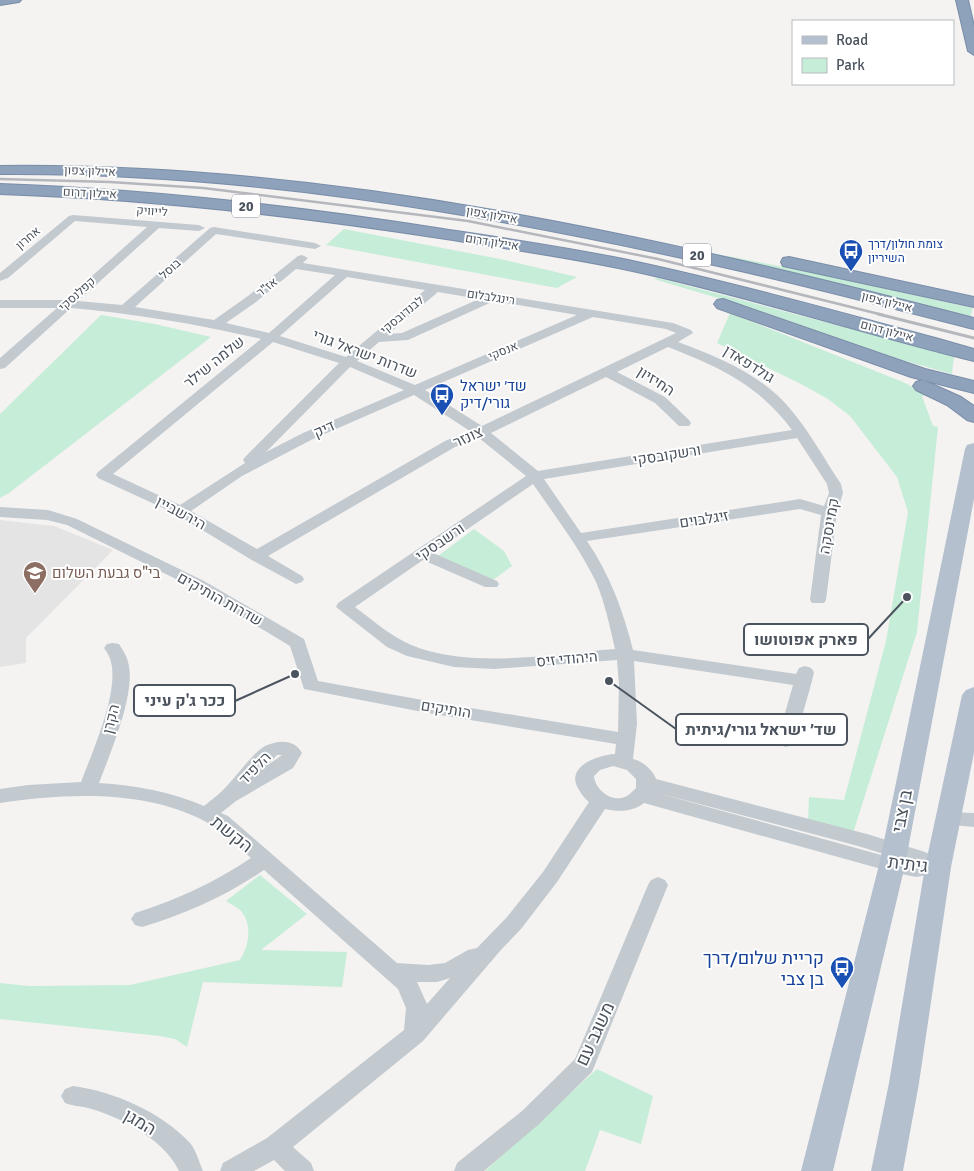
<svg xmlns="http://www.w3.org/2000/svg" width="974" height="1171" viewBox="0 0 974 1171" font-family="Signika,Heebo,sans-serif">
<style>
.education{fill:#e5e4e4}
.green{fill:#c6edd7}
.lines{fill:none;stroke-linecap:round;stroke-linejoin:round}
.highway-casing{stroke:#7a8da8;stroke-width:2}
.minor{fill:#c2c9cf;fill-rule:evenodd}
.major{fill:#b5c0ce;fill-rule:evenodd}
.highway{fill:#8fa2bc;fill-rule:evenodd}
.rail-far1{stroke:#b5b7bc;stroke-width:2.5}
.rail{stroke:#b5b7bc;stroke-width:3}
.labels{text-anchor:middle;stroke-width:4;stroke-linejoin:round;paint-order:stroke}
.far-street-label{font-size:12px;fill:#4b545e;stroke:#fff}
.far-transit-label{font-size:12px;fill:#164399;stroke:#fff;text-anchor:start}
.shield{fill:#fff;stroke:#81878e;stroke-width:1}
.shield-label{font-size:14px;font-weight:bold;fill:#4b545e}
.street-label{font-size:15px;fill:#4b545e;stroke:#fff}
.transit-label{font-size:15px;fill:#164399;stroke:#fff;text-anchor:start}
.education-label{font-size:15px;fill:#785e54;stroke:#fff;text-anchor:start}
.near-street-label{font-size:18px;fill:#4b545e;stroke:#fff}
.near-transit-label{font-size:18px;fill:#164399;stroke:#fff;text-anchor:end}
.leader{fill:none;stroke:#4b545e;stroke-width:2}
.callout-dot{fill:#4b545e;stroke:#fff;stroke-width:2}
.callout{fill:#fff;stroke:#4b545e;stroke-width:2}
.callout-label{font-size:16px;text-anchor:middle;font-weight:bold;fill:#4b545e}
</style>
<rect width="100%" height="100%" fill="#f4f3f2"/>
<!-- education -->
<polygon class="education" points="0,520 54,526 113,550 26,638 26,663 0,667"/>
<!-- green -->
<g class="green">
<polygon points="344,229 500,259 577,277 557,288 326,245"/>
<polygon points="659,243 795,269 973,308 970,318 769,267"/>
<polygon points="658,278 954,356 952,374 902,360 751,308 654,279"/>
<polygon points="730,313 903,382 928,395 922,396 933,426 938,427 917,632 853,833 808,821 809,797 844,800 886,641 908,512 897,477 850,416 828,399 801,384 717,343"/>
<polygon points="101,315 155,324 211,337 9,493 0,498 0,414"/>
<polygon points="474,529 504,551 512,566 493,580 438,556"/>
<path d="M260,875L307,914L261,950L347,952L342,987L203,982L187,1047L175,1039L160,1036L0,1019V983L30,986L130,985L240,960C249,946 253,923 240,910C236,907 231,904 226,901Z"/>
<polygon points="597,1069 653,1096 641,1144 600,1130 585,1171 485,1171"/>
</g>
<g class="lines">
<!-- highway casing -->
<g class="highway-casing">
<g id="highway">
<polygon points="0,0 21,0 19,2 0,5"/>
<polygon points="956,0 968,0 974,26 974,55 968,51"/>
<path d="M0,166C330,162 656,236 974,318V329C886,307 798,283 709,264C476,212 239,172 0,174Z"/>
<path d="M0,184C149,189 296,206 443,229C508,239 573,248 637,262C738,284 839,312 939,339L974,349V361C861,333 751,297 637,272C574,258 509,249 446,239C298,216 150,199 0,194Z"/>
<polygon points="789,257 974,297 974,307 783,266 781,262 783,258"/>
<polygon points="723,299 925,369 974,381 974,393 911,377 717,308 714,304 717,300"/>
<polygon points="923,380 961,397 974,406 974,422 967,420 947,405 916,390 913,386 916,382"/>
</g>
</g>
<!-- minor -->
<g class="minor">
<path d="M73,215L199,225L205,228L199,231L159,228L78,301L122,305L210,228L214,227L315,243L321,246L315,249L216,234L135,307L214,320L248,296L298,256L302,255L308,258L303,263L673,323L691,330L693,333L678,342C713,355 748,369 776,394C803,419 821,454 841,484L843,493L837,512L826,600L824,603H812L810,600L821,515L800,509L587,541C610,575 623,610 633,650L796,674L799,668L805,666L811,668L814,672L812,681L795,741L793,745L786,747L779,745L777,741L793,685L634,661L637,724L633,759C642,761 653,770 656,779L867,834L925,852L945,862L948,867L945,872L916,877L892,872L644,803C633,812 618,812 605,809L557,882L521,929L500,951L423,1041L293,1147L311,1163L314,1171H285L274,1160L254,1171H220L223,1163L267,1138L404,1030L406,1008L398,989L264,870C226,896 186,914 142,927L135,925L131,919L135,913C176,900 214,883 251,858C239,848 227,834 213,826C152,789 68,793 0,803V789L28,785L81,782C92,753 119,693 111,662C110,657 107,652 104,648L107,644L113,643L119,644C122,649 127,656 128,662C137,691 110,754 99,783C135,785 171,792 204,806C210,801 217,796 222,791C233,781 254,751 265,746C279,740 294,739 302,753L293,768L236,801L221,813L228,816L397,963L428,965L445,963L468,950L477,948L507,917L543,872L589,802C585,799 582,795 579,790C564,767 597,755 615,754L616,744L428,713L304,689L290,646L192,587L67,525L47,520L0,517V507L48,510L77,519L204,581L304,639L318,681L428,701L618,732L619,685L617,660L494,669L454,667L407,656L387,647L336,607L338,603L526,476L479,438L455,447L268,556L302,576L304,579L302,582L296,584L250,559L176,514L98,478L96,475L98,472L261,339C198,324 135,314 71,308L5,368L0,369V358L57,308H0V300H65L147,227L75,221L8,278L0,281V273L69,216ZM296,269L335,275L269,333L226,323L256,302ZM347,277L425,290L346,357L280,336ZM438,292L479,299L402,333L388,334ZM494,301L577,315L415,385L357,361L379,342L408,340ZM593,317L666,329L676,333L482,426L425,390ZM273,342L339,363L245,457L243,460L245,463L180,505L113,474ZM668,347C719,367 759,385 792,430L538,471L491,433L606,377L655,403L679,426H689L691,423L689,420L665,397L617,372ZM350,367L404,390L303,433L266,452ZM414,395L470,431L445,441L257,549L191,511L242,476L313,439ZM797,438L827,484L829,493L824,506L800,499L581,533L544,479ZM533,484C555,516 579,547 596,582C605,603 610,627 615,649C553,654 479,668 419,648C395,640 375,622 355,607L423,560L485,587H497L499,584L497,581L433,553ZM277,755H282L268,765ZM613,766L627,770L636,779V788C634,790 630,794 627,796C613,804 595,790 594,776L600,770ZM654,792L858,846L900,859L892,858ZM450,978L427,1004L417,982H437Z"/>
<polygon points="948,812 974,813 974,827 941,824 938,819 941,814"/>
<polygon points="658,877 665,880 668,885 592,1072 538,1125 484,1171 454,1171 457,1163 522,1111 575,1059 648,885 651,880"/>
<path d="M73,1086C113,1091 163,1113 190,1143C196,1150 199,1162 203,1171H179C164,1139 121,1117 88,1108C80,1106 72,1106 65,1103L61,1096L65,1089Z"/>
</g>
<!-- major -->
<g class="major">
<polygon points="974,443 974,499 905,865 833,1171 801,1171 879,865 965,449 967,445"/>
<polygon points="974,687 974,753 951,867 919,1083 903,1171 871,1171 889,1083 925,867 962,695 966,690"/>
</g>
<!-- highway -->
<use href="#highway" class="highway"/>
<!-- rail-far1 -->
<polyline class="rail-far1" points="0,179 110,182 203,188 468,221 658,259 883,315"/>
<!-- rail -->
<polyline class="rail" points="878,314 974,338"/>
</g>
<!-- icons -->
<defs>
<g id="bus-pin" transform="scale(1.25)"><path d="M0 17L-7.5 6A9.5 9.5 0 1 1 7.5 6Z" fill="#1a4fb4" stroke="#fff"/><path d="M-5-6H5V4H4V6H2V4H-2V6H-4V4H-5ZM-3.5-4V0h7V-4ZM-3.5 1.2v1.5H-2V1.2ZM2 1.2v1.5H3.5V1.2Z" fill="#fff"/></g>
<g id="school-pin" transform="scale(1.25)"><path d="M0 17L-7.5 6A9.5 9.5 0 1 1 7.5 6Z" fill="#8d6e63" stroke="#fff"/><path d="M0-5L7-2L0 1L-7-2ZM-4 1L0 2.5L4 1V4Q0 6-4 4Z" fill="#fff"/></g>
</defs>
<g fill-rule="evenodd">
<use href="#bus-pin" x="851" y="251"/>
<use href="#bus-pin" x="442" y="395"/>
<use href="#school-pin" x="35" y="573"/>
<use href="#bus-pin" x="842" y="968"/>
</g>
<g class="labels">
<!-- far-street labels -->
<g class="far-street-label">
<text transform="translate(90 171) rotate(2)" y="4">איילון צפון</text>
<text transform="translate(90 193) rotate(3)" y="4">איילון דרום</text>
<text transform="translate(152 211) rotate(4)" y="4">לייוויק</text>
<text transform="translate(492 215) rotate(10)" y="4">איילון צפון</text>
<text transform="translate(28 238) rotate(-40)" y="4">אחרון</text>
<text transform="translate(492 242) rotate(9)" y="4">איילון דרום</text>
<text transform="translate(170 269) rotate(-42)" y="4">בוסל</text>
<text transform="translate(267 287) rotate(-38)" y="4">אז"ר</text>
<text transform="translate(77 294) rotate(-42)" y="4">קפלנסקי</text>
<text transform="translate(491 297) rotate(9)" y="4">רינגלבלום</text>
<text transform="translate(887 302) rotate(14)" y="4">איילון צפון</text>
<text transform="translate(402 315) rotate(-40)" y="4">לבנדובסקי</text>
<text transform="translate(887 331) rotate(15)" y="4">איילון דרום</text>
<text transform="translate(503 351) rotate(-23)" y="4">אנסקי</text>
</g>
<!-- far-transit labels -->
<g class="far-transit-label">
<text x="868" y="248">צומת חולון/דרך<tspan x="868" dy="14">השיריון</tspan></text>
</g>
<!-- shield labels -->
<g class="shield">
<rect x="232" y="194.5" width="28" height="23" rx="4"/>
<rect x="683" y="243.5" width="28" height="23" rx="4"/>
</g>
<g class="shield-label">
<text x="246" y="211">20</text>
<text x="697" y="260">20</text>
</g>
<!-- street labels -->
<g class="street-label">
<text transform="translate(365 354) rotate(21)" y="5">שדרות ישראל גורי</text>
<text transform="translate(214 362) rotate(-39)" y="5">שלמה שילר</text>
<text transform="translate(749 364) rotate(32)" y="5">גולדפאדן</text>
<text transform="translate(656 381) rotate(33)" y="5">החיזיון</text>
<text transform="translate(324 429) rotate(-24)" y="5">דיק</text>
<text transform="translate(468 437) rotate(-24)" y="5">צונזר</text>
<text transform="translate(667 455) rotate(-9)" y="5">ורשקובסקי</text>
<text transform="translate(181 513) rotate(28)" y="5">הירשביין</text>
<text transform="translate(704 519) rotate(-9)" y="5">זיגלבוים</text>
<text transform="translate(829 526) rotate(-80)" y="5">קמינסקה</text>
<text transform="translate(440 542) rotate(-34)" y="5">ורשבסקי</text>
<text transform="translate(220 599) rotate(29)" y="5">שדרות הותיקים</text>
<text transform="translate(567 659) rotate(-5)" y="5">היהודי זיס</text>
<text transform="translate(446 709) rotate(9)" y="5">הותיקים</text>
<text transform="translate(111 719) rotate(-76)" y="5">הקרן</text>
<text transform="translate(255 768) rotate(-46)" y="5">הלפיד</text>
</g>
<!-- transit labels -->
<g class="transit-label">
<text x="460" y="391">שד׳ ישראל<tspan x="460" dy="17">גורי/דיק</tspan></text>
</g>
<!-- education labels -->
<g class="education-label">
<text x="52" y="578">בי"ס גבעת השלום</text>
</g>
<!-- near-street labels -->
<g class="near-street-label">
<text transform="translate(902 811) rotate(-79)" y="6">בן צבי</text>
<text transform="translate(232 834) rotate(38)" y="6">הקשת</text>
<text transform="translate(908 864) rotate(7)" y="6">גיתית</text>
<text transform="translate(595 1034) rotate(-65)" y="6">משגב עם</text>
<text transform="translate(140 1122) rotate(30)" y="6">המגן</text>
</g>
<!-- near-transit labels -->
<g class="near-transit-label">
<text x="824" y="964">קריית שלום/דרך<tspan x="824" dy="21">בן צבי</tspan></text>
</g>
</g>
<!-- callouts -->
<path class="leader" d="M907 597L868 639M295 674L235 701M609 681L676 729"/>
<g class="callout-dot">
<circle cx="907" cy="597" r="5"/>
<circle cx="295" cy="674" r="5"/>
<circle cx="609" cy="681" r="5"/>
</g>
<g class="callout">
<rect x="744" y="624" width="124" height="31" rx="5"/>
<rect x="134" y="685" width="101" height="31" rx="5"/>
<rect x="676" y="714" width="171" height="31" rx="5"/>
</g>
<g class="callout-label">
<text x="806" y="645">פארק אפוטושו</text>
<text x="185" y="706">ככר ג'ק עיני</text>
<text x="761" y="735">שד׳ ישראל גורי/גיתית</text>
</g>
<!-- legend -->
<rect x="792" y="20" width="162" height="65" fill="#ffffff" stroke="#b7bbbf"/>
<rect x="802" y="36" width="25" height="8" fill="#b5c0ce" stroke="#b7bbbf"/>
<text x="836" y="45" font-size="15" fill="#4b545e">Road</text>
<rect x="802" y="58" width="25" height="15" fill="#c6edd7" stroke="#b7bbbf"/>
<text x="836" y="70" font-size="15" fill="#4b545e">Park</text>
</svg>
